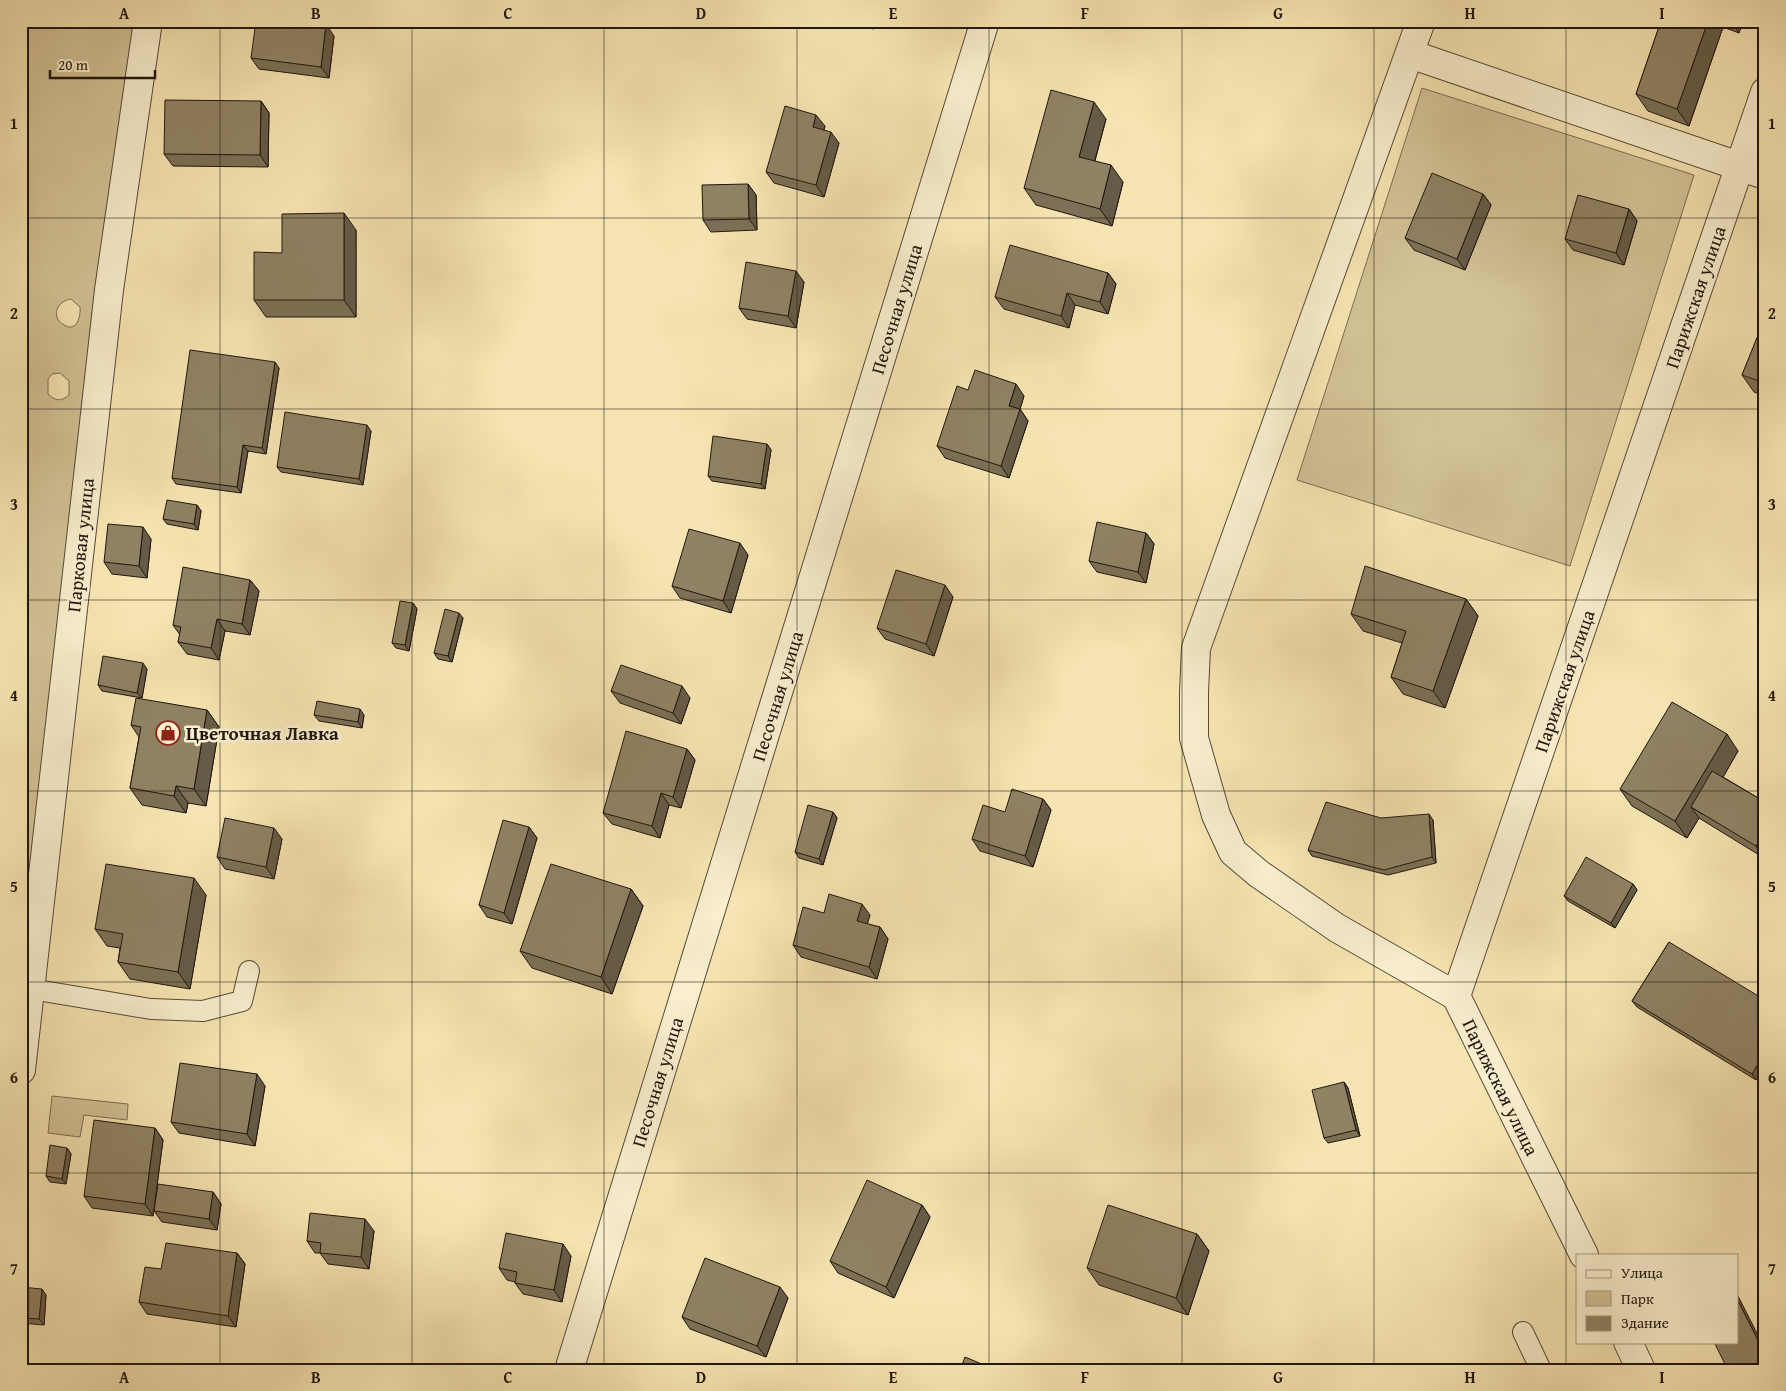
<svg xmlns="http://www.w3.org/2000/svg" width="1786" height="1391" viewBox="0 0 1786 1391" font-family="'Gentium Book Plus',serif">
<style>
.green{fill:#d2c296;stroke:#7a6c52;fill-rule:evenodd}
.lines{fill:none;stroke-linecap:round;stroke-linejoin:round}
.service-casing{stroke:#564a38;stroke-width:22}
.minor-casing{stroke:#564a38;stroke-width:30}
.service{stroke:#f9eecd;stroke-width:20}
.minor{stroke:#f9eecd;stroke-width:28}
.wall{fill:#7c7056;stroke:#21160f}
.shaded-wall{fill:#655b46;stroke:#21160f}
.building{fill:#908264;stroke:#21160f}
.grid{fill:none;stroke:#21160f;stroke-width:1;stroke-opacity:0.55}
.labels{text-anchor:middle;stroke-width:5;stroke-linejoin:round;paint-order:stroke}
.street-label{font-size:19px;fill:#21160f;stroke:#f9eecd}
.poi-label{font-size:19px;font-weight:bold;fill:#21160f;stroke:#f9eecd;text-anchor:start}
.neatline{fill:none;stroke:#21160f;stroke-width:2}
.grid-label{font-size:16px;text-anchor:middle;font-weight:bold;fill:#21160f}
</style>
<rect width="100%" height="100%" fill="#f6e5b2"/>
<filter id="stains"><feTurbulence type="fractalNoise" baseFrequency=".004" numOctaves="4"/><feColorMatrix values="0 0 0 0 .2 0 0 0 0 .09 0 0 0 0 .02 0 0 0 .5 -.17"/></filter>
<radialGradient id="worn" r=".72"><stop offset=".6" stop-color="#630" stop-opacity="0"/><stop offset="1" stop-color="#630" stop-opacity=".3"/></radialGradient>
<!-- green -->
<g class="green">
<path d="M21,21H140L92,321L74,476L80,477L21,967ZM71,299L80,307C81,316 77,333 64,325C50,317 57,301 71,299ZM60,373L69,381V395C61,402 55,401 48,394V379L52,374Z"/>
<polygon points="1422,88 1694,175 1570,566 1297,480"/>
<polygon points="52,1096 128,1104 127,1120 84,1115 80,1137 48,1133"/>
</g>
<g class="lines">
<!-- service casing -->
<g class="service-casing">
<g id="service">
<polyline points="31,989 151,1009 203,1011 242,1001 249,971"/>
<polyline points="1523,1332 1541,1370"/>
</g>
</g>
<!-- minor casing -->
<g class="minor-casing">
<g id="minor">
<polyline points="1421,21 1196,648 1194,692 1194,738 1216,815 1233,852 1259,874 1337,928 1456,996"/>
<polyline points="1410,54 1765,175"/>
<polyline points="21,1070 109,290 148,21"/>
<polyline points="1584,1255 1456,996 1765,92"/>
<polyline points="1628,1342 1641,1370"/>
<polyline points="569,1370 985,21"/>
</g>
</g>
<!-- service -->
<use href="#service" class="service"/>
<!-- minor -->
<use href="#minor" class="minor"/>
</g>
<!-- wall -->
<g class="wall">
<polygon points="840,21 876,21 874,29"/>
<polygon points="1661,21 1743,21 1739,33 1723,27 1689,126 1648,111 1636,94"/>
<polygon points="334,36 329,78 259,69 251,58"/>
<polygon points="261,101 269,113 268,167 173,166 164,154"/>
<polygon points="1106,119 1095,161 1123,182 1112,226 1036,205 1024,188"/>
<polygon points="825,126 824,130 839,143 824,197 774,183 766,172"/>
<polygon points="748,184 756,195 757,230 711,232 703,220"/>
<polygon points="1483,194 1491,205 1465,270 1414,250 1405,238"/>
<polygon points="1629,209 1637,221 1624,265 1573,250 1565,239"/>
<polygon points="356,230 356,317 266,317 254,300"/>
<polygon points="1108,273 1116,284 1108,314 1075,305 1069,328 1004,309 995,297"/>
<polygon points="804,282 796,328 747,319 739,308"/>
<polygon points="1765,318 1765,396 1754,392 1742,375"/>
<polygon points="279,368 266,454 248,451 241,493 176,484 172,478"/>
<polygon points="968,390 1024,396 1020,409 1028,421 1009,478 945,458 937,446"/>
<polygon points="371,431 363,485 281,472 277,467"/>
<polygon points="767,444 771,450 765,489 712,481 708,476"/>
<polygon points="197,505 201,511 198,530 167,524 163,519"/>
<polygon points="1146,533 1154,544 1146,583 1097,572 1089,561"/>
<polygon points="151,539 147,578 112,574 104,562"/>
<polygon points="748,555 731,613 680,598 672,586"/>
<polygon points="250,580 259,591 250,635 225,631 219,660 187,654 178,642 180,635 173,625"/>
<polygon points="953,597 934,656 885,639 877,628"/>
<polygon points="1466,599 1478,616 1445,708 1403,694 1391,677 1402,643 1363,631 1351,614"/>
<polygon points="413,603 417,609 409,651 396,648 392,643"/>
<polygon points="463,618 452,662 438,659 434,653"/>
<polygon points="147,669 142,698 102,691 98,685"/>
<polygon points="611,691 690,698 681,724 620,703"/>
<polygon points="207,710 219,727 206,806 188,803 186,813 142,805 130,788 139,737 131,725"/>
<polygon points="314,715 364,715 362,728 319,721"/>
<polygon points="687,749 695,760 681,808 669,805 660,838 612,824 603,813"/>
<polygon points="1738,751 1723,777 1765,802 1764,858 1699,818 1687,838 1632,806 1620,789"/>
<polygon points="1043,799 1051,810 1033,867 980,851 972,839 1005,812"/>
<polygon points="833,812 837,818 823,865 799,858 795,852"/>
<polygon points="1433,820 1436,863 1388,875 1312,856 1308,850"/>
<polygon points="529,827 537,838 512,924 487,917 479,905"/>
<polygon points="282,839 274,879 225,869 217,857"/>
<polygon points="1633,884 1637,890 1615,928 1568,901 1564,896"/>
<polygon points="631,889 643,906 612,994 532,968 520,951"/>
<polygon points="206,895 190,989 130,979 118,962 120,948 107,946 95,929"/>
<polygon points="824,913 870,915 867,924 880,927 888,939 877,979 801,957 793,945"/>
<polygon points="1669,942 1756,1080 1637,1007 1632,1001"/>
<polygon points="1344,1082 1348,1088 1360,1136 1328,1143 1324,1138"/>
<polygon points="265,1086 255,1146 179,1133 171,1122"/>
<polygon points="155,1128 163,1140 153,1216 92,1208 84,1196"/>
<polygon points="67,1148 71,1154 66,1184 50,1182 46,1176"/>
<polygon points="213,1192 221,1204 217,1230 162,1222 154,1211"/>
<polygon points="922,1205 930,1217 894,1298 838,1273 830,1261"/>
<polygon points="374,1231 369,1269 328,1264 320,1253 315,1253 307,1241"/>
<polygon points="1197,1234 1209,1251 1188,1315 1099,1285 1087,1268"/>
<polygon points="237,1253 245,1264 236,1327 147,1314 139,1302 161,1269"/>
<polygon points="571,1256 562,1302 523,1294 515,1283 515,1282 507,1280 499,1268"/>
<polygon points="21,1287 46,1295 44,1325 21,1323"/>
<polygon points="788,1298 766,1357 690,1329 682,1317"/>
</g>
<!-- shaded-wall -->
<g class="shaded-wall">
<polygon points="869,21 876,21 874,29"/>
<polygon points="1708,21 1719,21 1723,27 1689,126 1677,109"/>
<polygon points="1731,21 1743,21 1739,33"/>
<polygon points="326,24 334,36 329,78 321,67"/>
<polygon points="261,101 269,113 268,167 260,155"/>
<polygon points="1094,102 1106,119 1091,174 1079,157"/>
<polygon points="816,115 825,126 821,138 813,127"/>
<polygon points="831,132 839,143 824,197 816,185"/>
<polygon points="1111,165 1123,182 1112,226 1100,209"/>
<polygon points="748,184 756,195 757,230 749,219"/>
<polygon points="1483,194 1491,205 1465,270 1457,259"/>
<polygon points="1629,209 1637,221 1624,265 1616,253"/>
<polygon points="344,213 356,230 356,317 344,300"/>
<polygon points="796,271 804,282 796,328 788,316"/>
<polygon points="1108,273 1116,284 1108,314 1100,302"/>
<polygon points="1067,293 1075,305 1069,328 1061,316"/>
<polygon points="275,362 279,368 266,454 262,448"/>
<polygon points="1016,384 1024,396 1020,409 1028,421 1009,478 1001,466 1009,406"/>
<polygon points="367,425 371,431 363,485 359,479"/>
<polygon points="767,444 771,450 765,489 761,484"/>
<polygon points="243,445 248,451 241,493 237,487"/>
<polygon points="197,505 201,511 198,530 194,524"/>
<polygon points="143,527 151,539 147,578 139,566"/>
<polygon points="1146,533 1154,544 1146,583 1138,572"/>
<polygon points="740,543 748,555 731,613 723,601"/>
<polygon points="250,580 259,591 250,635 242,624"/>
<polygon points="945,585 953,597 934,656 926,644"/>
<polygon points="1466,599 1478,616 1445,708 1433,691"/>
<polygon points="413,603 417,609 409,651 405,645"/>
<polygon points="459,613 463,618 452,662 448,656"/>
<polygon points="217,619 225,631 219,660 211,648"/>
<polygon points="143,663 147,669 142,698 137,693"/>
<polygon points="682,686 690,698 681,724 673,713"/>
<polygon points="360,709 364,715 362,728 358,722"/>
<polygon points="207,710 219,727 206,806 194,789"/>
<polygon points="1727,734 1738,751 1702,814 1691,807 1699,818 1687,838 1675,821"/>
<polygon points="687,749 695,760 681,808 673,797"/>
<polygon points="176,786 188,803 186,813 174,796"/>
<polygon points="661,793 669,805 660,838 652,826"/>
<polygon points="1043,799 1051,810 1033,867 1025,856"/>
<polygon points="833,812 837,818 823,865 819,859"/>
<polygon points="1429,814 1433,820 1436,863 1432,857"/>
<polygon points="529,827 537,838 512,924 504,913"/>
<polygon points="274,828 282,839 274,879 266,867"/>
<polygon points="1765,832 1765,857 1764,858 1756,846"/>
<polygon points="194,878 206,895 190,989 178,972"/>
<polygon points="1633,884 1637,890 1615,928 1611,923"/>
<polygon points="631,889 643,906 612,994 601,977"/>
<polygon points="862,904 870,915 865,932 857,921"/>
<polygon points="880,927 888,939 877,979 869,967"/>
<polygon points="1765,1052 1765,1065 1756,1080 1752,1074"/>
<polygon points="257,1074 265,1086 255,1146 247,1134"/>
<polygon points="1344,1082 1348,1088 1360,1136 1356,1130"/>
<polygon points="155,1128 163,1140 153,1216 145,1204"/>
<polygon points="67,1148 71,1154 66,1184 62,1179"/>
<polygon points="213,1192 221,1204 217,1230 209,1219"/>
<polygon points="922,1205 930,1217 894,1298 886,1287"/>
<polygon points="365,1219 374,1231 369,1269 361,1257"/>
<polygon points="1197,1234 1209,1251 1188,1315 1176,1298"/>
<polygon points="563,1244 571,1256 562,1302 554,1290"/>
<polygon points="237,1253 245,1264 236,1327 228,1316"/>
<polygon points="780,1287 788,1298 766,1357 757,1346"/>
<polygon points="42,1289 46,1295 44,1325 39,1319"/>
<polygon points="1737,1294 1765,1349 1765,1354 1737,1299"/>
</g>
<!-- building -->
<g class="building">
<polygon points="256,21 306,21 326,24 321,67 251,58"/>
<polygon points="1661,21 1708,21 1677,109 1636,94"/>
<polygon points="1051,90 1094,102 1079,157 1111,165 1100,209 1024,188"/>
<polygon points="165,100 261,101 260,155 164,154"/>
<polygon points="785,106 816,115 813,127 831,132 816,185 766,172"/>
<polygon points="1432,173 1483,194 1457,259 1405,238"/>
<polygon points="748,184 749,219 703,220 702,185"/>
<polygon points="1578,195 1629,209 1616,253 1565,239"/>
<polygon points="344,213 344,300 254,300 254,252 282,253 282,214"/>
<polygon points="1010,245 1108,273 1100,302 1067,293 1061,316 995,297"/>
<polygon points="746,262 796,271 788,316 739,308"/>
<polygon points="1765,318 1765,383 1742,375"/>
<polygon points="190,350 275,362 262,448 243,445 237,487 172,478"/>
<polygon points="975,370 1016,384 1009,406 1020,409 1001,466 937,446 957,386 968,390"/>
<polygon points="285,412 367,425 359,479 277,467"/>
<polygon points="713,436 767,444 761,484 708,476"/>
<polygon points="167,500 197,505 194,524 163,519"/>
<polygon points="1097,522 1146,533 1138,572 1089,561"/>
<polygon points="108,524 143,527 139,566 104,562"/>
<polygon points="689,529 740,543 723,601 672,586"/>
<polygon points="1365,566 1466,599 1433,691 1391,677 1406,631 1351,614"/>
<polygon points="183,567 250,580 242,624 217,619 211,648 178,642 181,627 173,625"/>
<polygon points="896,570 945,585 926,644 877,628"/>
<polygon points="400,601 413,603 405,645 392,643"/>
<polygon points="445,609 459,613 448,656 434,653"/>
<polygon points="103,656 143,663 137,693 98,685"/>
<polygon points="621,665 682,686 673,713 611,691"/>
<polygon points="136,698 207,710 194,789 176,786 174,796 130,788 141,727 131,725"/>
<polygon points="317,701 360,709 358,722 314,715"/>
<polygon points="1672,702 1727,734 1675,821 1620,789"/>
<polygon points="626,731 687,749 673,797 661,793 652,826 603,813"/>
<polygon points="1712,771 1765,802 1765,832 1756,846 1691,807"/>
<polygon points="1012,789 1043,799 1025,856 972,839 983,805 1005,812"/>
<polygon points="1326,802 1381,818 1429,814 1432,857 1384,870 1308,850"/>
<polygon points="808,805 833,812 819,859 795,852"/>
<polygon points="225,818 274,828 266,867 217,857"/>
<polygon points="503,820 529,827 504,913 479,905"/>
<polygon points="1586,857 1633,884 1611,923 1564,896"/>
<polygon points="106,864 194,878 178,972 118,962 123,934 95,929"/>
<polygon points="551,864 631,889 601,977 520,951"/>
<polygon points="829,894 862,904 857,921 880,927 869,967 793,945 803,907 824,913"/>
<polygon points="1669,942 1765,1000 1765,1052 1752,1074 1632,1001"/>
<polygon points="180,1063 257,1074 247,1134 171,1122"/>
<polygon points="1344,1082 1356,1130 1324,1138 1312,1090"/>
<polygon points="94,1120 155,1128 145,1204 84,1196"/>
<polygon points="50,1145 67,1148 62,1179 46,1176"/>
<polygon points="867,1180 922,1205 886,1287 830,1261"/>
<polygon points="158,1184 213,1192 209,1219 154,1211"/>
<polygon points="1108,1205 1197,1234 1176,1298 1087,1268"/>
<polygon points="310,1213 365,1219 361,1257 320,1253 321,1243 307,1241"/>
<polygon points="506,1233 563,1244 554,1290 515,1283 517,1272 499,1268"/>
<polygon points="166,1243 237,1253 228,1316 139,1302 145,1267 161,1269"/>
<polygon points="705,1258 780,1287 757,1346 682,1317"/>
<polygon points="21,1287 42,1289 39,1319 21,1318"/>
<polygon points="1737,1299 1765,1354 1765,1370 1728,1370 1714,1342 1737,1342"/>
<polygon points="965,1357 996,1370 960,1370"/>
<polygon points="946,1364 958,1370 943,1370"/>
</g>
<!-- grid -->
<path class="grid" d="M220,21V1370M412,21V1370M604,21V1370M797,21V1370M989,21V1370M1182,21V1370M1374,21V1370M1566,21V1370M21,218H1765M21,409H1765M21,600H1765M21,791H1765M21,982H1765M21,1173H1765"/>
<!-- icons -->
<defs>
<g id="shop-ring" transform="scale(1.25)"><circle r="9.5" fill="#f9eecd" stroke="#8f2418" stroke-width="1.5"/><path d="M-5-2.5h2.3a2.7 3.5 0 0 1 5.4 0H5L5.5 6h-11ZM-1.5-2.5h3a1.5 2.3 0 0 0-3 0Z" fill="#8f2418"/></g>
</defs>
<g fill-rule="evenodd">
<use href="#shop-ring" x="168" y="733"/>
</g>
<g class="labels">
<!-- street labels -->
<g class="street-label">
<text transform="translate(1695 297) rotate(-71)" y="7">Парижская улица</text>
<text transform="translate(896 309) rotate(-73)" y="7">Песочная улица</text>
<text transform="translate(80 545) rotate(-84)" y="7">Парковая улица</text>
<text transform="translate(1564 681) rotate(-71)" y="7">Парижская улица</text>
<text transform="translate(777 696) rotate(-73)" y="7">Песочная улица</text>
<text transform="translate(657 1082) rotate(-73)" y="7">Песочная улица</text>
<text transform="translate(1501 1087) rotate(64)" y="7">Парижская улица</text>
</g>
<!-- poi labels -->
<g class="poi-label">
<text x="186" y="740">Цветочная Лавка</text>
</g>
</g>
<!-- margin -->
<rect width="1786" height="1391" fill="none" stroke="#f6e5b2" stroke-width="55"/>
<!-- legend -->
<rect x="1576" y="1254" width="162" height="90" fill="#f9eecd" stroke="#a39881"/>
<rect x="1586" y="1270" width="25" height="8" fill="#f9eecd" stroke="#a39881"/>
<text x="1621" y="1278" font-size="15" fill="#21160f">Улица</text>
<rect x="1586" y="1291" width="25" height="15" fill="#d2c296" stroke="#a39881"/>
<text x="1621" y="1304" font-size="15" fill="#21160f">Парк</text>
<rect x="1586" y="1316" width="25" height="15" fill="#908264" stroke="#a39881"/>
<text x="1621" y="1328" font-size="15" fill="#21160f">Здание</text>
<!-- scale -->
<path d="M50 70v8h105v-8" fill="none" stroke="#21160f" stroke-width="2.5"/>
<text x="58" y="70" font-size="15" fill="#21160f" stroke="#f9eecd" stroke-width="4" paint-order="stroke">20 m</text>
<rect x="28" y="28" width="1730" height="1336" class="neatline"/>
<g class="grid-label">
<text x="124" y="19">A</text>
<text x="316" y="19">B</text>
<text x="508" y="19">C</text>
<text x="701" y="19">D</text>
<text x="893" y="19">E</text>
<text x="1085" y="19">F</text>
<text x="1278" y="19">G</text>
<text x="1470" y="19">H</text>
<text x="1662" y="19">I</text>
<text x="14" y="129">1</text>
<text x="1772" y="129">1</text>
<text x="14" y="319">2</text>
<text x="1772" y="319">2</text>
<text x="14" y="510">3</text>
<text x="1772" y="510">3</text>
<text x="14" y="701">4</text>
<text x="1772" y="701">4</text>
<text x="14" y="892">5</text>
<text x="1772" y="892">5</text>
<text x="14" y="1083">6</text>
<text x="1772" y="1083">6</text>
<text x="14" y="1274">7</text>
<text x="1772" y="1274">7</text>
<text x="124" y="1383">A</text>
<text x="316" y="1383">B</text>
<text x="508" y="1383">C</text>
<text x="701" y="1383">D</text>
<text x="893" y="1383">E</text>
<text x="1085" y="1383">F</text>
<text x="1278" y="1383">G</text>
<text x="1470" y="1383">H</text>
<text x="1662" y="1383">I</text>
</g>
<rect width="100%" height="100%" filter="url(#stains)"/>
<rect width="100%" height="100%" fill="url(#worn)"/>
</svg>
